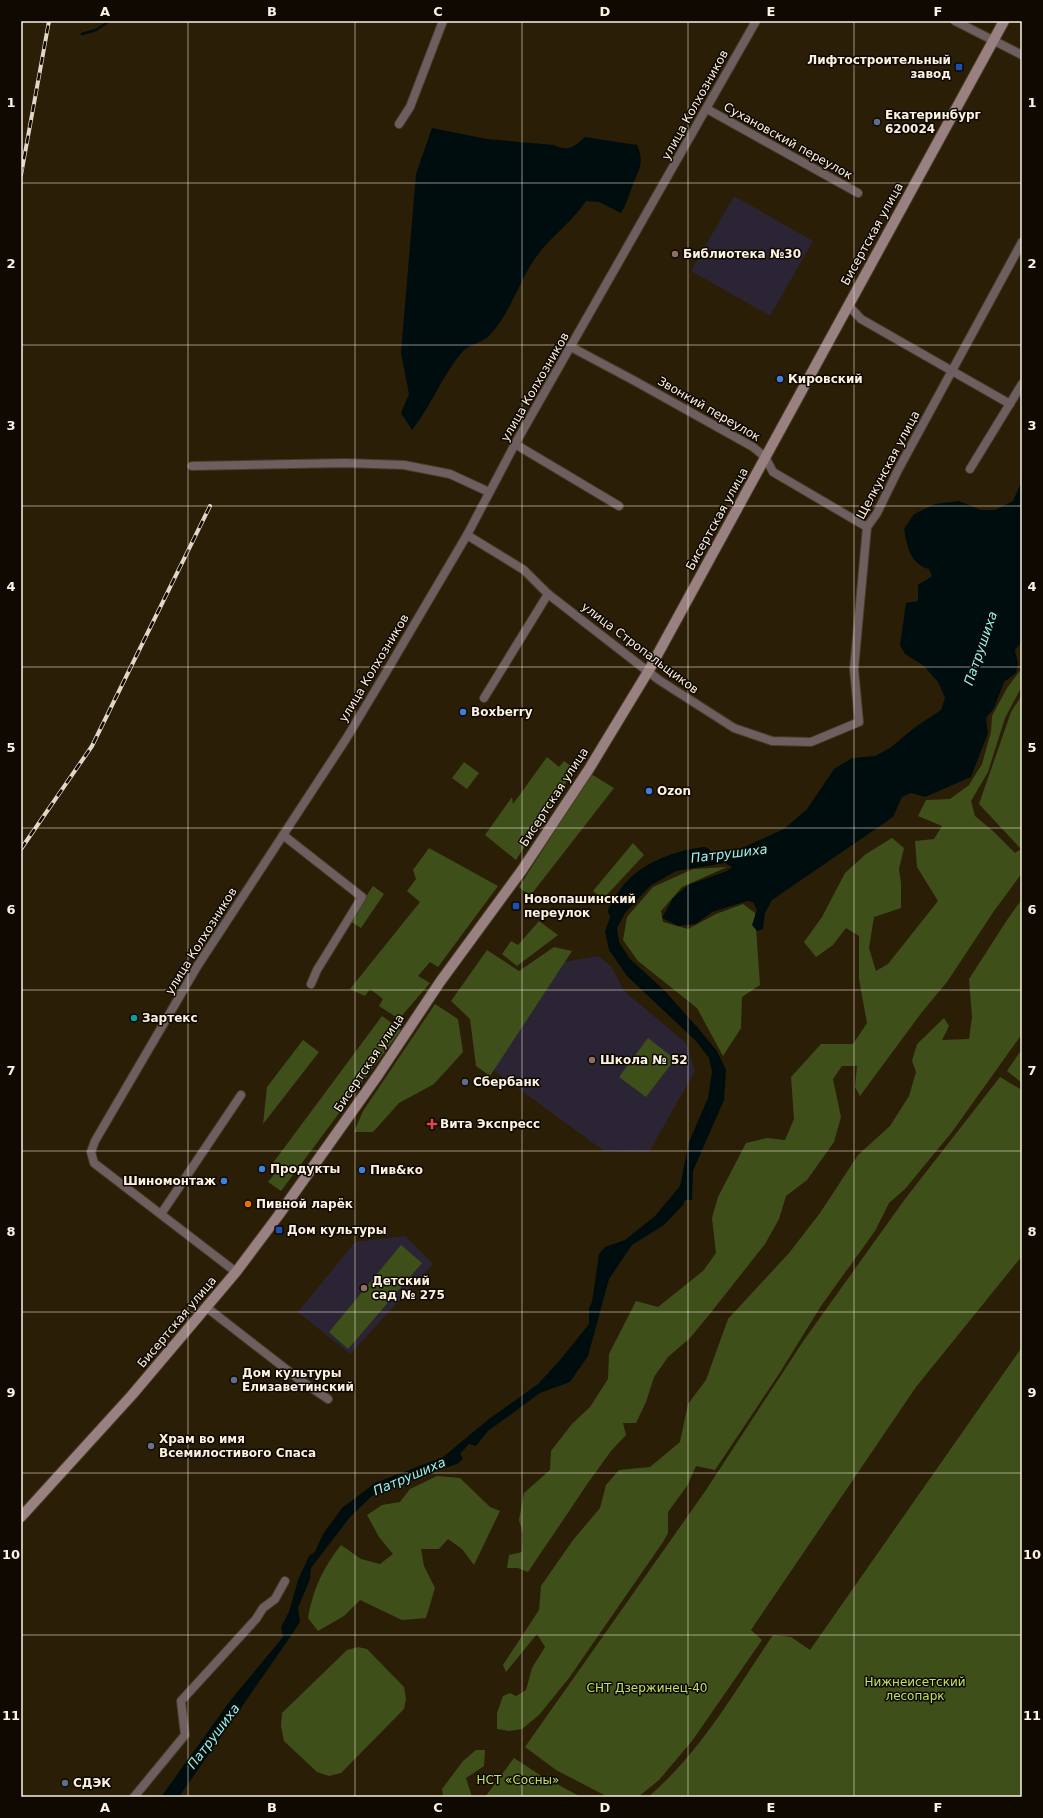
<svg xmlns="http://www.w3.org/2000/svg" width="1043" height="1818" viewBox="0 0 1043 1818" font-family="'DejaVu Sans',sans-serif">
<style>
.education{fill:#2b2434}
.green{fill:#3f4f19}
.water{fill:#000d0e}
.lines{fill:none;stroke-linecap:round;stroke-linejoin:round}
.stream{stroke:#000d0e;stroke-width:2.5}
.river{stroke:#000d0e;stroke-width:14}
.street-casing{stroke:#483c25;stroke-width:10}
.secondary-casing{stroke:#483c25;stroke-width:12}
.street{stroke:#6d5e5f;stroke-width:8}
.secondary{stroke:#998182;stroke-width:10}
.rail-casing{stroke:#e0d7c6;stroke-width:4}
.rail{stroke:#0f0902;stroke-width:2.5;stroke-dasharray:8;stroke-linecap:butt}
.grid{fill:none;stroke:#fbf2e3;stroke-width:1;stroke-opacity:0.55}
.transit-dot{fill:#1a4fb4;stroke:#0f0902;stroke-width:1.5}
.service-dot{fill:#5c6f8a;stroke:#0f0902;stroke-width:1.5}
.education-dot{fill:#8d6e63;stroke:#0f0902;stroke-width:1.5}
.shop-dot{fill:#3f7fe0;stroke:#0f0902;stroke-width:1.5}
.culture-dot{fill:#0f9aa8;stroke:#0f0902;stroke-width:1.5}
.health-dot{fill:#e0444e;stroke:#0f0902;stroke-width:1.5}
.food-dot{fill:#e8710a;stroke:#0f0902;stroke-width:1.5}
.worship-dot{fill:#6b7280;stroke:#0f0902;stroke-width:1.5}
.labels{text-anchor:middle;stroke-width:3;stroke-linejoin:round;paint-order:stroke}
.poi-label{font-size:12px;font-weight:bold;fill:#fbf2e3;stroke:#0f0902;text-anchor:start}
.street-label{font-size:12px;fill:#fbf2e3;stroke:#0f0902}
.park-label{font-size:12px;fill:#bee366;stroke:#0f0902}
.water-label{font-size:13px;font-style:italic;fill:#92f7fa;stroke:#0f0902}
.neatline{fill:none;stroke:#fbf2e3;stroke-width:1.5}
.grid-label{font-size:13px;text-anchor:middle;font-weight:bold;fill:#fbf2e3}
</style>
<rect width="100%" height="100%" fill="#2b1e06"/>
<!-- education -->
<g class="education">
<polygon points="734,196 813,241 770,316 691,271"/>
<polygon points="598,956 611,966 624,991 686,1043 695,1071 649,1152 604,1151 493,1070 552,964"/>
<polygon points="405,1236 433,1264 350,1354 298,1312 355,1242"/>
</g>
<!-- green -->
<g class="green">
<polygon points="1022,668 1022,686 1005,718 988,772 971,801 975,816 993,831 1015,853 1021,849 979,804 1011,712 1022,695 1022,873 994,911 947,982 922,1012 860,1096 855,1087 857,1066 842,1066 833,1079 841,1117 834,1142 807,1180 786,1196 779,1219 765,1244 709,1315 690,1338 668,1357 654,1377 646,1402 636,1423 623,1423 626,1435 611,1451 588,1483 528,1572 518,1568 507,1568 509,1555 522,1552 523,1534 519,1520 524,1493 550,1470 551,1451 572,1424 590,1407 608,1379 609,1354 636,1301 658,1307 703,1271 716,1253 712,1218 718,1197 746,1143 767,1138 785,1140 794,1119 791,1077 821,1044 853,1044 867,1023 859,979 859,936 846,928 833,945 816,957 804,942 822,917 845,873 866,854 892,838 904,848 899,869 901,883 901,908 874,917 869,948 876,971 888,964 938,901 917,867 915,841 934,839 942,826 918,816 926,800 950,799 969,785 982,764 991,732 992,716 1007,688"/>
<polygon points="547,757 559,767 564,761 575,769 516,860 485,835 512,797 513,804"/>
<polygon points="464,762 479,773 467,789 452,778"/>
<polygon points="591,774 614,788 530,896 519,887"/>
<polygon points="633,843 644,855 603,899 593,891"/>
<polygon points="429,848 498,886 438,967 430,962 418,976 430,983 399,1019 379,1006 383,999 370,989 365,996 350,989 420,902 407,891 416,879 413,870"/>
<polygon points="727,867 682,887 661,911 663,922 688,929 716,914 743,904 755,913 760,985 742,997 741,1028 723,1056 697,1008 638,961 623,940 627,917 653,887 693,869"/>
<polygon points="373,886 384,894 361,928 350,921"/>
<polygon points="1022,899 1022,1034 952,1132 905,1189 889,1203 875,1231 821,1306 779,1374 715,1470 696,1466 687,1486 668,1512 668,1533 663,1542 569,1678 539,1715 522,1729 509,1731 497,1729 497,1713 503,1696 510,1693 516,1696 526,1690 532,1668 545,1647 537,1634 506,1672 503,1665 539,1610 541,1586 573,1540 600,1508 606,1485 619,1470 650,1467 680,1442 688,1404 706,1380 728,1319 789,1253 820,1213 858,1155 890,1126 909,1096 916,1072 912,1061 917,1044 944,1018 949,1026 942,1040 969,1039 972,1017 969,979 1007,920"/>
<polygon points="539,921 558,935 517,966 502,954 511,941 518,945"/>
<polygon points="554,947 572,951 490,1076 476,1066 470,1019 451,1001 487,950 519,971"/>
<polygon points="435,1004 458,1019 463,1052 434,1084 399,1103 373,1132 354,1132 363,1111"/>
<polygon points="382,1016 401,1030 281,1191 268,1182 276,1172 270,1167"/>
<polygon points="648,1038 675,1059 646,1097 619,1077"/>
<polygon points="303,1040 319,1052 263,1124 267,1087"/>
<polygon points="1022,1049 1022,1083 1007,1071"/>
<polygon points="1000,1077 1022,1090 1022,1256 916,1387 751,1630 762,1640 692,1741 659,1780 638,1797 608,1797 556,1770 525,1747 706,1490 804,1340 905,1199"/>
<polygon points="401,1245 422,1263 348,1349 329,1332"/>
<path d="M1022,1347V1797H648C700,1753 735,1691 773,1635L791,1637L810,1650Z"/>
<path d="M437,1476L460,1478L490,1507L500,1511L474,1565L462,1549L448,1539L439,1549H421L424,1566L435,1588L426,1618L402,1620L360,1600L344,1616L318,1631L308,1618C314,1587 322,1570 341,1545L361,1559L380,1564L393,1554L379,1537L367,1515L382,1505L400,1502L410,1489Z"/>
<polygon points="358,1647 367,1649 404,1687 406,1699 404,1709 341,1773 329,1776 317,1772 284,1741 281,1726 282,1713 347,1650"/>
<polygon points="476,1750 485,1750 484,1766 466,1778 472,1797 443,1797 442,1789 463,1761"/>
<polygon points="514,1758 540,1775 581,1797 485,1797"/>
</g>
<!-- water -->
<g class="water">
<path d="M432,128L487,139L554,145C568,152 574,147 585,137L637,145C646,164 637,172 631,190C628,198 626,205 621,213L599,202L586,201C571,224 549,237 534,260C518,284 510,314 489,336C482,343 470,344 463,351C442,375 432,405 412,430L401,413L409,394L401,353L416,174Z"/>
<path d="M1022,480V642L1015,650L1018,663L1016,673L1004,682L994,708L986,718L988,733L971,777L925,797L911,793L902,797L893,817L772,900L765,913L763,929L757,931L752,925L757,910L753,902L747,901L712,912L696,924L678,926L662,918L673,898L688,885L727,871L732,867L725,863L676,871L650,886L625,913L617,928L619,942L630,959L664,990L698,1028L717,1051L726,1070L724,1100L693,1171L692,1200H685L683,1205L664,1225L632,1245L609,1279L588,1356L570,1382L540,1393L488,1431L476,1446L469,1444L460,1454L463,1459L457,1464L392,1486L372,1496L350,1517L311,1568L310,1579L298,1608L300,1622L286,1643L179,1797H161L230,1701L283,1637L281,1627L289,1612L298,1580L309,1556L315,1552L323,1534L342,1508L375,1483L443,1457L489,1419L538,1384L560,1360L589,1324V1308L592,1302L599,1254L605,1247L625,1240L655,1216L680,1186L689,1142L708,1098L712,1072L709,1058L697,1042L627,976L609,950L605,931L612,912L635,884L649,873L669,863L713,851L742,848L784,829L807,809L834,769L852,758L875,756L890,748L914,728L941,710L945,698L938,682L924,666L905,654L900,645L906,603L918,601V585L932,576L929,569C910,564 907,546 904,529L914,514L935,504L959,501L981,510H995L1013,501Z"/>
</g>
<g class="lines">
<!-- stream -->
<polyline class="stream" points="82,34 96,30 109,21"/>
<!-- river -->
<path class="river" d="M615,911C619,904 624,895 630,888C647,868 679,857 704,854"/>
<!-- street casing -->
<g class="street-casing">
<g id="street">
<polyline points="955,21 1022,55"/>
<polyline points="707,109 858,193"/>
<polyline points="399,124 410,107 443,21"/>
<polyline points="848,305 861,319 1010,404"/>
<polyline points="571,347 633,380 753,447 765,457 773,472 867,527"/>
<polyline points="515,444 619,506"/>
<polyline points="192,466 345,463 404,465 450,474 489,492"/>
<polyline points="970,469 1022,384"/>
<polyline points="467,535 524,570 548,594 659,680 734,728 772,741 811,742 859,722 854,669 867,527 877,513 898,470 1022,242"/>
<polyline points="484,698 548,594"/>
<polyline points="283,835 362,897 317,970 311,984"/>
<polyline points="161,1214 241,1095"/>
<polyline points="236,1272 94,1163 91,1152 95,1141 198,965 346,739 388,669 467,535 515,444 756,21"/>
<polyline points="206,1307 300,1380 328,1399"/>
<polyline points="134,1797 185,1735 181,1701 256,1619 263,1608 275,1599 285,1581"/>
</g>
</g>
<!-- secondary casing -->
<g class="secondary-casing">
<polyline id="secondary" points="21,1517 132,1395 236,1272 278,1216 378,1075 440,982 522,870 589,769 649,670 1004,21"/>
</g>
<!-- street -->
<use href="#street" class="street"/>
<!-- secondary -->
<use href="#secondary" class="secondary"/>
<!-- rail casing -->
<g class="rail-casing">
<g id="rail">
<polyline points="21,175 49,21"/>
<polyline points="21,849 92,746 210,506"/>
</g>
</g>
<!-- rail -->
<use href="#rail" class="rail"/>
</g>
<!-- grid -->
<path class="grid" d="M188,21V1797M355,21V1797M522,21V1797M688,21V1797M854,21V1797M21,183H1022M21,345H1022M21,506H1022M21,667H1022M21,828H1022M21,990H1022M21,1151H1022M21,1312H1022M21,1473H1022M21,1635H1022"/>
<!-- markers -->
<g class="transit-dot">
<rect x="955" y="63" width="8" height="8" rx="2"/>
<rect x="512" y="902" width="8" height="8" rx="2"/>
<rect x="275" y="1226" width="8" height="8" rx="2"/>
</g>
<g class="service-dot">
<circle cx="877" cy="122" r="4"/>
<circle cx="465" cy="1082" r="4"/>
<circle cx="234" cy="1380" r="4"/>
<circle cx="65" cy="1783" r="4"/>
</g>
<g class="education-dot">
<circle cx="675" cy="254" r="4"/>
<circle cx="592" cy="1060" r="4"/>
<circle cx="364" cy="1288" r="4"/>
</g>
<g class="shop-dot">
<circle cx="780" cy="379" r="4"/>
<circle cx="463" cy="712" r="4"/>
<circle cx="649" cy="791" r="4"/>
<circle cx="262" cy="1169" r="4"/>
<circle cx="362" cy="1170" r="4"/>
<circle cx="224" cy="1181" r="4"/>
</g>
<circle class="culture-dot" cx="134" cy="1018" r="4"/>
<path class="health-dot" d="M430 1118h4v4h4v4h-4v4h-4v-4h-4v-4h4z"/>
<circle class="food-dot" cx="248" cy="1204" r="4"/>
<circle class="worship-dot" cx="151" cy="1446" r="4"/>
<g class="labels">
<!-- poi labels -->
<g class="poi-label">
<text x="951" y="64" text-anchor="end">Лифтостроительный<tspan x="951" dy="14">завод</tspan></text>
<text x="885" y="119">Екатеринбург<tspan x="885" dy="14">620024</tspan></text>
<text x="683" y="258">Библиотека №30</text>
<text x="788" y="383">Кировский</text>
<text x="471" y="716">Boxberry</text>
<text x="657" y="795">Ozon</text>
<text x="524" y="903">Новопашинский<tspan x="524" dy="14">переулок</tspan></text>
<text x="142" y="1022">Зартекс</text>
<text x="600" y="1064">Школа № 52</text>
<text x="473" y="1086">Сбербанк</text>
<text x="440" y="1128">Вита Экспресс</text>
<text x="270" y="1173">Продукты</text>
<text x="370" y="1174">Пив&amp;ко</text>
<text x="216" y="1185" text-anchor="end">Шиномонтаж</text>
<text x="256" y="1208">Пивной ларёк</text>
<text x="287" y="1234">Дом культуры</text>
<text x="372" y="1285">Детский<tspan x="372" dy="14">сад № 275</tspan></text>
<text x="242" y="1377">Дом культуры<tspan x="242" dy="14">Елизаветинский</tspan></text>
<text x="159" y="1443">Храм во имя<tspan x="159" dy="14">Всемилостивого Спаса</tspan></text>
<text x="73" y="1787">СДЭК</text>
</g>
<!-- street labels -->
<g class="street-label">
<text transform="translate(695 105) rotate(-61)" y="4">улица Колхозников</text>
<text transform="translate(788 141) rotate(29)" y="4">Сухановский переулок</text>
<text transform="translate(872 234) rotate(-61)" y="4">Бисертская улица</text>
<text transform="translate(535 387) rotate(-60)" y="4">улица Колхозников</text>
<text transform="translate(709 409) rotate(30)" y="4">Звонкий переулок</text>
<text transform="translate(888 465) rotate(-62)" y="4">Щелкунская улица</text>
<text transform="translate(717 519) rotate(-61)" y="4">Бисертская улица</text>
<text transform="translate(640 648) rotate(37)" y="4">улица Стропальщиков</text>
<text transform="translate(374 668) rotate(-59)" y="4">улица Колхозников</text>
<text transform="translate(554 797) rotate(-57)" y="4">Бисертская улица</text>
<text transform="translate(201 941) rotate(-58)" y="4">улица Колхозников</text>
<text transform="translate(369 1063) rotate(-56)" y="4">Бисертская улица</text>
<text transform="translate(177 1322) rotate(-50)" y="4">Бисертская улица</text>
</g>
<!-- park labels -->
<g class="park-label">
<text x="915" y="1686">Нижнеисетский<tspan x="915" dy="14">лесопарк</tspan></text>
<text x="647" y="1692">СНТ Дзержинец-40</text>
<text x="518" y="1784">НСТ «Сосны»</text>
</g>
<!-- water labels -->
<g class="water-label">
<text transform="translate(980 648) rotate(-71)" y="5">Патрушиха</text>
<text transform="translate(729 853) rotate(-7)" y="5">Патрушиха</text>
<text transform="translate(409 1476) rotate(-23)" y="5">Патрушиха</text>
<text transform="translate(213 1736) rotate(-53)" y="5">Патрушиха</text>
</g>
</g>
<!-- border -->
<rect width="1043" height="1818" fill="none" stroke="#0f0902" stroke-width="44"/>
<rect x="22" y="22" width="999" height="1774" class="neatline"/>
<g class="grid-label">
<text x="105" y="16">A</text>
<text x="272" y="16">B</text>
<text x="438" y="16">C</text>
<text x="605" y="16">D</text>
<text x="771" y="16">E</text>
<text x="938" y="16">F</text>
<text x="11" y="107">1</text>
<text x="1032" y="107">1</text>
<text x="11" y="268">2</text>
<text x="1032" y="268">2</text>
<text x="11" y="430">3</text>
<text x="1032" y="430">3</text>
<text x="11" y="591">4</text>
<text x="1032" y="591">4</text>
<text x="11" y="752">5</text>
<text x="1032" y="752">5</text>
<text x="11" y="914">6</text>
<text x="1032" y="914">6</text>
<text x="11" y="1075">7</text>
<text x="1032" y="1075">7</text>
<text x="11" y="1236">8</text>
<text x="1032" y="1236">8</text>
<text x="11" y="1397">9</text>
<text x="1032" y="1397">9</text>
<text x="11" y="1559">10</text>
<text x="1032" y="1559">10</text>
<text x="11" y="1720">11</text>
<text x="1032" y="1720">11</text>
<text x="105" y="1812">A</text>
<text x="272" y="1812">B</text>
<text x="438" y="1812">C</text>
<text x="605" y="1812">D</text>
<text x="771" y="1812">E</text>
<text x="938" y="1812">F</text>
</g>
</svg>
